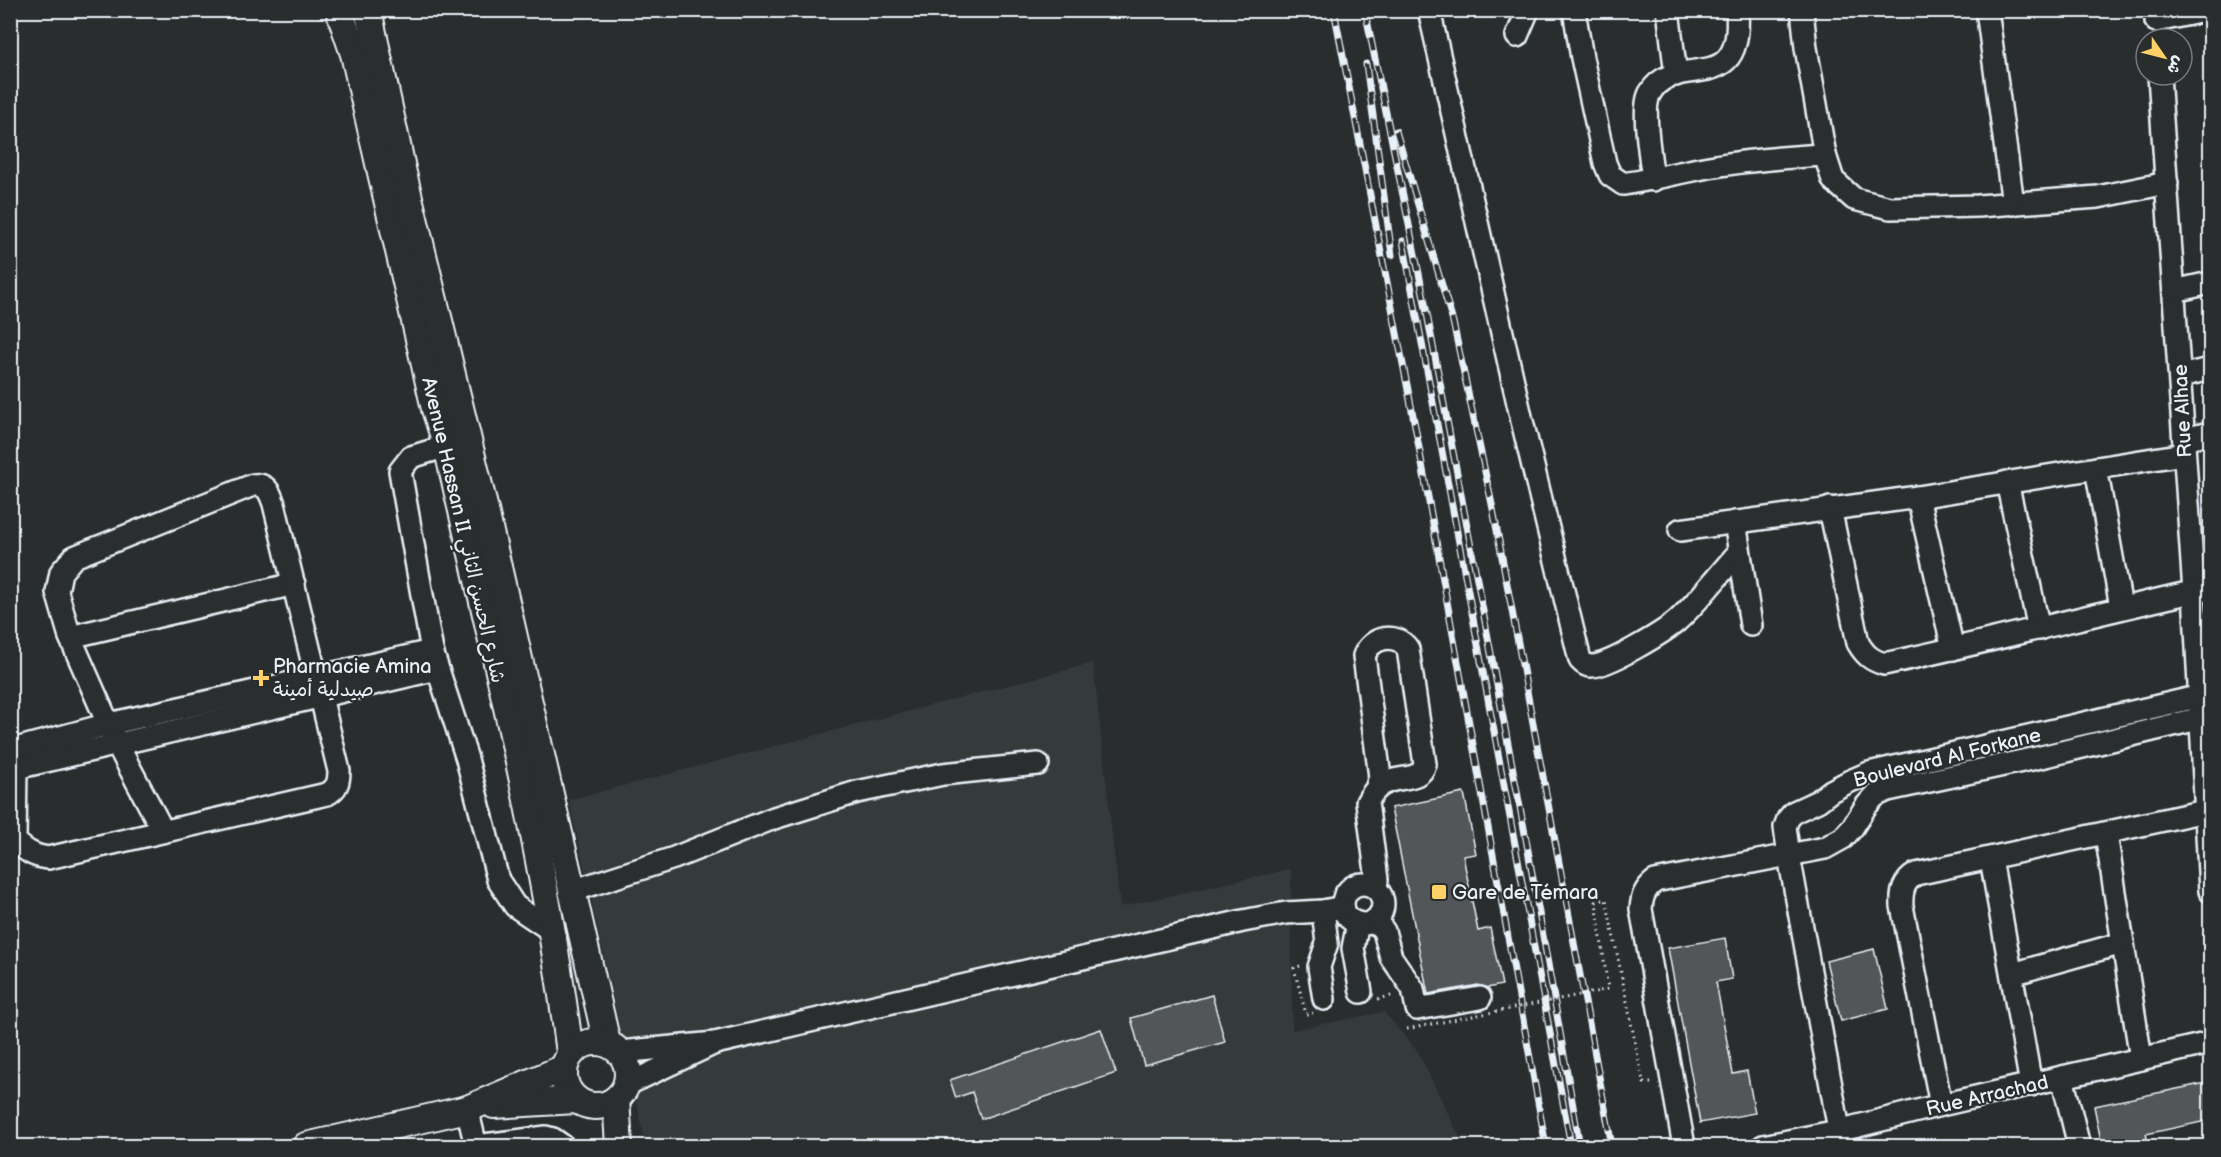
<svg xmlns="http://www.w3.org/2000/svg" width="2221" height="1157" viewBox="0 0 2221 1157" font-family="'Balsamiq Sans','Playpen Sans Arabic',sans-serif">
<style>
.built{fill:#363a3b}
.building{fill:#535759;stroke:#e8f1f8;stroke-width:1.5}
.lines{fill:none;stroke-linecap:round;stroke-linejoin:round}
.minor-casing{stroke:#e8f1f8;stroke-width:26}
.major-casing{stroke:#e8f1f8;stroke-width:30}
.path{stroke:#e8f1f8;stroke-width:3;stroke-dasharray:1.5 4.5;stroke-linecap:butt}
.minor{stroke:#2a2d2e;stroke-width:21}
.major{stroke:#2a2d2e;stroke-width:26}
.rail-casing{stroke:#e8f1f8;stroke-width:7}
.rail{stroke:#2a2d2e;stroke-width:4.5;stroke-dasharray:14;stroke-linecap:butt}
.path-bridge{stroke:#e8f1f8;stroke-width:3;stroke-dasharray:1.5 4.5;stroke-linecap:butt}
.poi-dot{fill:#ffd166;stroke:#2a2d2e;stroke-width:2}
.labels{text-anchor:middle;stroke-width:4.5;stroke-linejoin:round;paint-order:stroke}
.street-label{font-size:20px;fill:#e8f1f8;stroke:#2a2d2e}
.poi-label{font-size:20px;fill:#e8f1f8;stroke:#2a2d2e;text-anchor:start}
</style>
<rect width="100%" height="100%" fill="#2a2d2e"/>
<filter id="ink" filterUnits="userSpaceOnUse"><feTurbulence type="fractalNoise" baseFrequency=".0167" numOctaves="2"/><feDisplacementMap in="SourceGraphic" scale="12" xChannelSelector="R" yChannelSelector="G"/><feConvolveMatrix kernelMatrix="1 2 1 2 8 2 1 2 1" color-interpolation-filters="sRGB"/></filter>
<g filter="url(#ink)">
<!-- built -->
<polygon class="built" points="1093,663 1120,907 1291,869 1292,1030 1384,1012 1418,1052 1464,1146 646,1146 569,800"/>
<!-- building -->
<g class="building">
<polygon points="1464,793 1476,854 1463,856 1478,931 1490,928 1502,985 1487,988 1478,985 1428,994 1391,808"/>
<polygon points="1725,938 1732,979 1716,982 1733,1074 1747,1071 1755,1113 1700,1123 1668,948"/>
<polygon points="1874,949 1888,1009 1841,1021 1826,961"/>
<polygon points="1212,995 1225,1042 1144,1065 1131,1018"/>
<polygon points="1101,1029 1116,1073 981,1119 972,1092 956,1098 950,1080"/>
<polygon points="2211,1082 2211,1120 2146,1134 2149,1146 2102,1146 2094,1106"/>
</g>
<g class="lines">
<!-- minor casing -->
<g class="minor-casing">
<g id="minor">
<path d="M1429,10L1522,421L1580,660C1583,663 1586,666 1591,666C1607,667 1664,632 1677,621C1700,600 1719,574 1739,552"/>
<path d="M1574,10L1582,58L1605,163L1610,175L1623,184C1652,180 1680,172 1709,167C1748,160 1786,157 1825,155"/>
<polyline points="1668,10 1676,75"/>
<polyline points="1802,10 1806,48 1825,155 1833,180 1854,199 1890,208 1978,206 2098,197 2167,183"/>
<polyline points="1987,10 2013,204"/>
<polyline points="2156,21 2209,10"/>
<polyline points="1517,36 1528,10"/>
<polyline points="2159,75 2194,592 2210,891"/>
<path d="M1653,180C1651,160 1641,108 1650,93C1675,49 1744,102 1737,10"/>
<polyline points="2174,291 2210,283"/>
<polyline points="2180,376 2210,369"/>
<polyline points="2184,439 2210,433"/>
<polyline points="447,446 411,457 400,471 432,651 467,759 498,880 515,906 552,931"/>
<polyline points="2096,468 2121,607"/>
<polyline points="2007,482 2039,629"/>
<polyline points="1918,497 1953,649"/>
<path d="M1830,508L1858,643C1865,655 1871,660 1884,664C1993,641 2101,612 2210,588"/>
<polyline points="1735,522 1751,625"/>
<polyline points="1680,530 1918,497 2184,454"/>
<polyline points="70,637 294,584"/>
<path d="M10,748L16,768L15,841C26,851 33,856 48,858L327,794C337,789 339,782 339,771L274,504C270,492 266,483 253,485L74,557L61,572L57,592L70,637L117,744L163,831"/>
<polyline points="12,750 109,724 432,651"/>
<polyline points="16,768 437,669"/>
<polyline points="2106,834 2141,1059"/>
<polyline points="1991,859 2031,1085"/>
<circle cx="1363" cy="904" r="20"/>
<path d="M1376,888L1377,880L1367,802C1372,793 1378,785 1388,782C1401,776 1421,781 1425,764L1408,649C1396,631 1371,637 1364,656L1380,777L1376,789"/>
<polyline points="572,891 674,858 774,818 857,792 943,774 1038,764"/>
<polyline points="1323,911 1327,943 1319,967 1324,999"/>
<polyline points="1380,914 1379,925 1384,931 1391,957 1413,989 1417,1009 1480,998"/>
<polyline points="1358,923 1353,948 1361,992"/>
<polyline points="2012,974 2123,943"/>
<polyline points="715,1043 1243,921 1286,913 1323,911 1343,907"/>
<polyline points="620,1052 715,1043 626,1085"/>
<polyline points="2062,1077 2079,1146"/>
<path d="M1941,1105L1902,906C1901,891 1904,881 1916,874L2205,811"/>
<polyline points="467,1109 476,1146 546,1137 553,1139 563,1146"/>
<path d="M1684,1146L1641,909C1642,896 1645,889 1655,881L1825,848L1843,838L1852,828L1866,806L1875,796L1888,790L2041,757L2210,716"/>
<polyline points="1763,1146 1838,1131 1941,1105 2210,1043"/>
<polyline points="1842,1146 1789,856 1785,827 1788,819 1794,812 1818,801 1831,791 1848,782 1869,773 2210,694"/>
</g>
</g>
<!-- major casing -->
<g class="major-casing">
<g id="major">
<path d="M339,10L354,54L435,409L447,446C493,647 544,848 570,1053"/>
<polyline points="368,10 403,173 484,506 607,1043"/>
<circle cx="596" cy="1074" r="32"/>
<polyline points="616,1099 619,1146"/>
<polyline points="494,1105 576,1100"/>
<polyline points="306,1146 467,1109 564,1068"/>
</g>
</g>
<!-- path -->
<g class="path">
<polyline points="1300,966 1294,968 1306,1014 1313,1013"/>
<polyline points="1600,991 1608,989 1596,902 1606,899 1642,1076 1644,1083 1653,1083"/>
<polyline points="1378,999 1395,995"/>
</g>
<!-- minor -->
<use href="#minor" class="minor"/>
<!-- major -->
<use href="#major" class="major"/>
<!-- rail casing -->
<g class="rail-casing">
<g id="rail">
<polyline points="1334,10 1416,431 1546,1146"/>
<polyline points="1365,10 1424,298 1526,839 1580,1146"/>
<polyline points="1366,64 1392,255"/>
<polyline points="1396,131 1453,322 1493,509 1612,1146"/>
<polyline points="1403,241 1571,1146"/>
</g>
</g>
<!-- rail -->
<use href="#rail" class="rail"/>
<!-- path-bridge -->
<polyline class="path-bridge" points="1407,1029 1600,991"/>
</g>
</g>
<!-- markers -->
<g class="poi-dot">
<path d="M258 669h6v6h6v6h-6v6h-6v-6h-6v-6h6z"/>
<rect x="1431" y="884" width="16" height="16" rx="3"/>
</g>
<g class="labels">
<!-- street labels -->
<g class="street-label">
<text transform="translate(2182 411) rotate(-93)" y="7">Rue Alhae</text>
<text transform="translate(464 530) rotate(77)" y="7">Avenue Hassan II شارع الحسن الثاني</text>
<text transform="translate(1947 757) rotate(-14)" y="7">Boulevard Al Forkane</text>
<text transform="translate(1987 1095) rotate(-13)" y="7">Rue Arrachad</text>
</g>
<!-- poi labels -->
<g class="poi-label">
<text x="273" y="673">Pharmacie Amina<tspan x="273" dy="23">صيدلية أمينة</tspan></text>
<text x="1452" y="899">Gare de Témara</text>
</g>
</g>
<!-- margin -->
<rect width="2221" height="1157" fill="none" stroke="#2a2d2e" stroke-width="36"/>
<rect x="18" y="18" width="2185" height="1121" fill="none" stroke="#e8f1f8" stroke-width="2" filter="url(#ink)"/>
<!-- north arrow -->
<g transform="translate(2164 57) rotate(125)"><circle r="28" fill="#2a2d2e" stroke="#767b7f" stroke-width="1.5"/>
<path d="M0-4.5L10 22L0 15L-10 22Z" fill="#ffd166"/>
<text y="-9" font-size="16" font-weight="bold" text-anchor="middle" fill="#e8f1f8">ش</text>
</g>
</svg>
